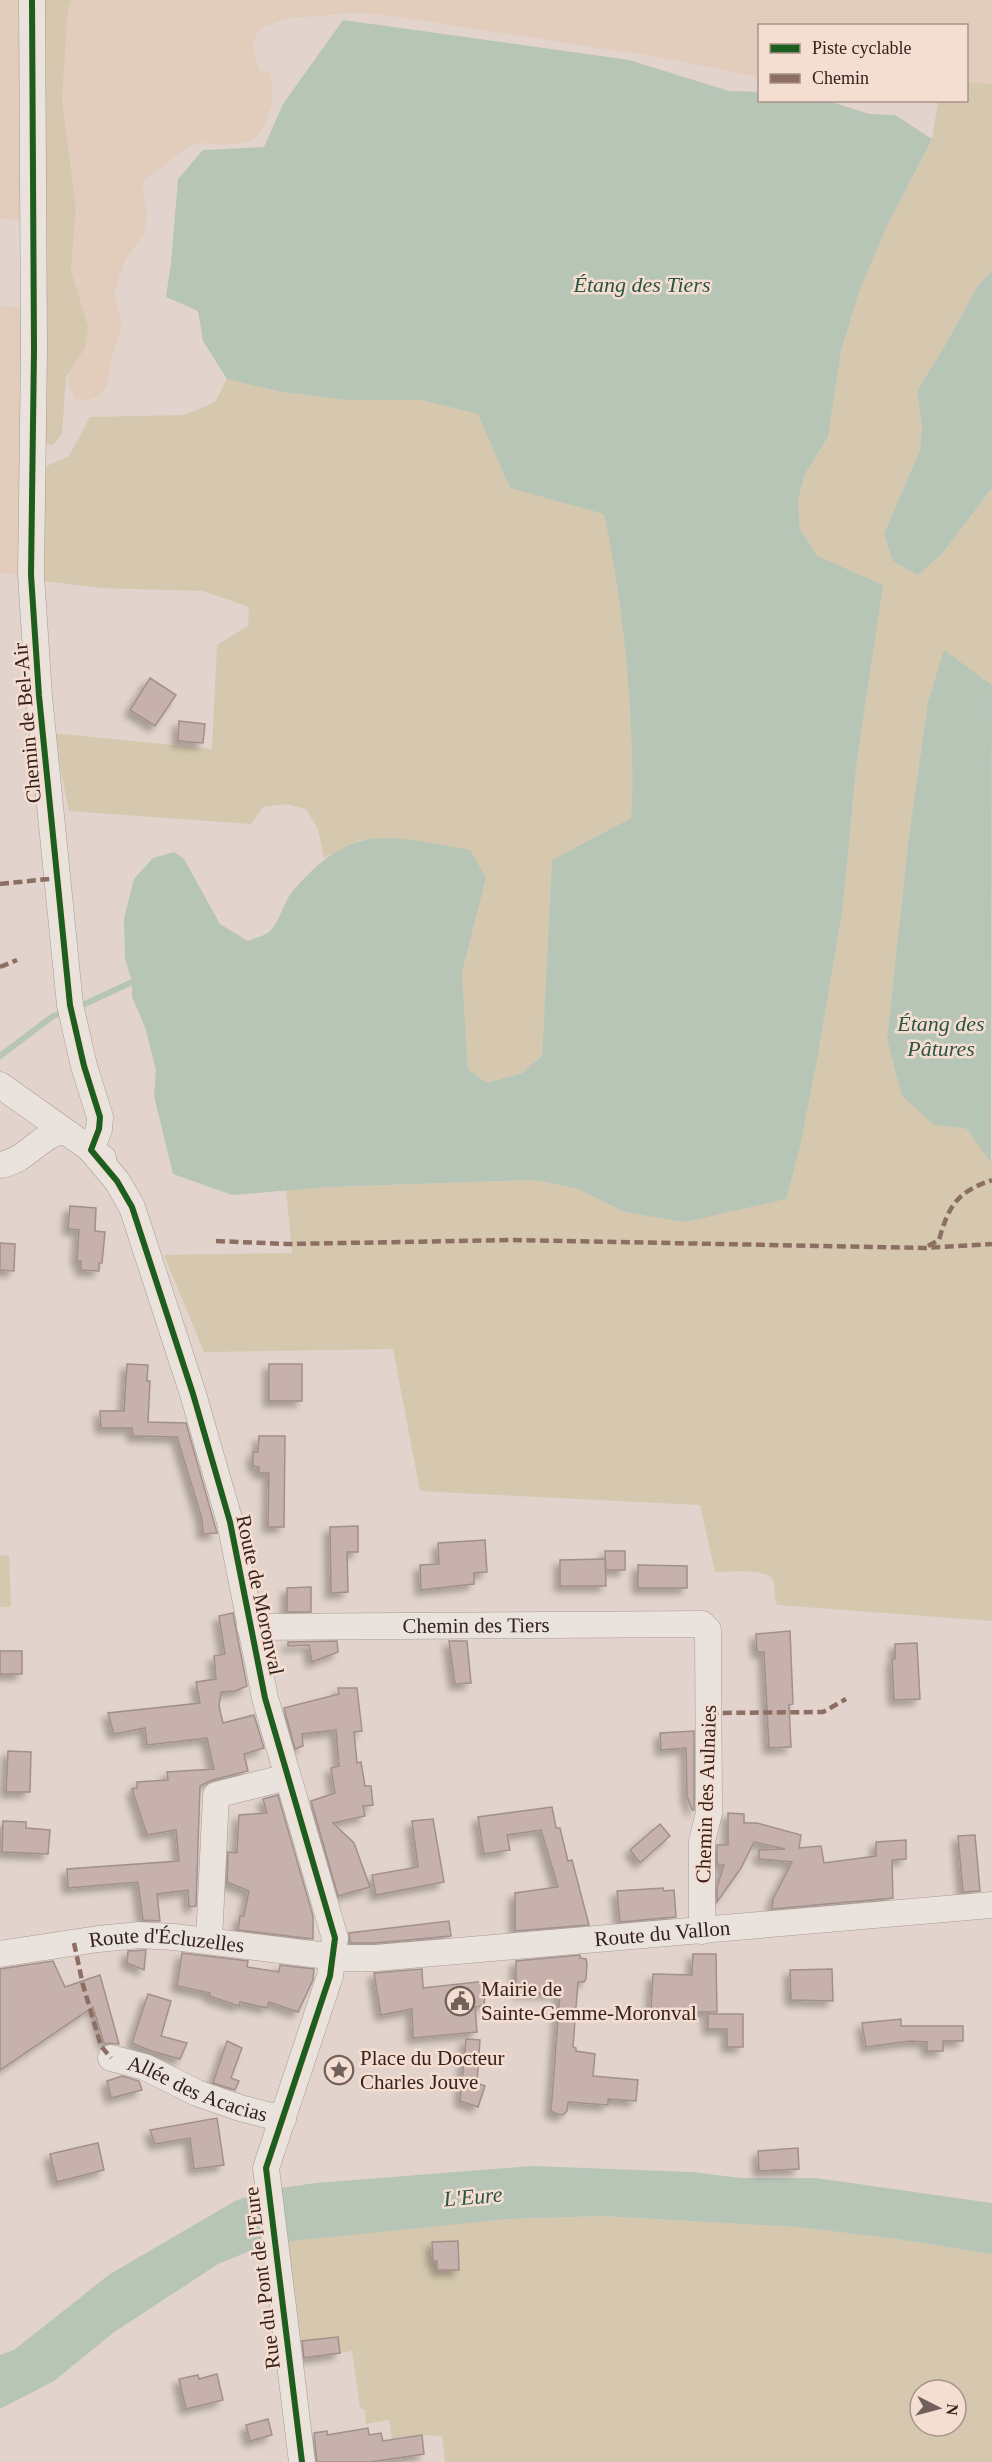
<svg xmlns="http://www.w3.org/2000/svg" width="992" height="2462" viewBox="0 0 992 2462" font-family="Georgia,serif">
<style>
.farmland{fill:#e2cdbc}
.green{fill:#d5c8ae;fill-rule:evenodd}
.water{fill:#b7c5b7}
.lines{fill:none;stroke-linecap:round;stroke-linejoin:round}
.stream{stroke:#b7c5b7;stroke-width:6}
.building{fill:#c6b1ad;stroke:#a2908b;stroke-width:1.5;filter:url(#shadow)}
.minor-casing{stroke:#a79a95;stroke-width:27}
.minor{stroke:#eae2dd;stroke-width:26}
.quiet{stroke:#8d6e63;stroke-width:4.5;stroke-dasharray:9 4.5;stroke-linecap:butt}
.cycleway-casing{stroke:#f4ded1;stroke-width:10}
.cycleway{stroke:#1b5e20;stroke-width:6}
.labels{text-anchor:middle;stroke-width:5;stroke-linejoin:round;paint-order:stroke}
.street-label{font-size:21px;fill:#36211d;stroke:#f4ded1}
.poi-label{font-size:21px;fill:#36211d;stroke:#f4ded1;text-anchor:start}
.water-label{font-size:22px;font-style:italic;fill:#2d5545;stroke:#f4ded1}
</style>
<defs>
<filter id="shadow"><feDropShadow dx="-5.5" dy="5.5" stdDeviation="3" flood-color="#0004"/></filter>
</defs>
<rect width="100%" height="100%" fill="#e2d4cc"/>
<!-- farmland -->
<g class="farmland">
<polygon points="0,0 24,0 27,220 0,219"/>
<polygon points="71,0 992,0 992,84 967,82 966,26 760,26 759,77 657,57 391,16 356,13 291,18 264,27 256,34 253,46 256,63 261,73 270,71 272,79 272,105 265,124 257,137 246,142 224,145 202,143 192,145 145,179 143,188 147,213 145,232 125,260 114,292 121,322 121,331 111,359 108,384 100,396 86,401 75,398 68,384 69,369 79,359 88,326 71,270 76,208 62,99 68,8"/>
<polygon points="0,306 26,307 21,573 14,575 0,573"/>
</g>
<!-- green -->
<g class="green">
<polygon points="38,0 71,0 68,9 62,99 76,208 71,270 88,326 87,335 85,348 66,377 62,434 53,445 43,444"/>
<path d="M967,82L992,84V271L978,285L947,342L917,391L922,426L920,450L884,534L918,575L943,553L992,488V685L981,676L928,702L909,835L887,1039L934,1125L967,1129L992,1162V1621L777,1605C774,1597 775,1590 774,1582C771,1567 726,1572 715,1572L700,1505L420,1491L393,1349L204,1352L164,1255L292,1253L286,1190L328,1187L534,1180L578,1189L625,1212L818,1055L843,906L856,768L872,660L800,529L798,500L805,474L828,437L841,352L859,292L885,230L932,139L938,101L966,100Z"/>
<path d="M227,379L281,392L348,400H421L479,414L510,488L605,514C624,608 640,722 631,818L552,860L542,1056L522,1073L487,1083L468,1069L462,973L486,878L360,840L324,858L318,829L306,809L285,804L263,807L251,824L69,811L53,733L212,749L217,645L248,626L249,607L203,591L100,588L44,581L42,468L69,456L90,417L184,415L215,402Z"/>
<polygon points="9,1555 11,1607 0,1607 0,1556"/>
<path d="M602,2216L797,2227L896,2239L992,2254V2462H445L442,2436L422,2435L402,2438L394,2452L389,2420L366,2424L365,2410L360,2408L352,2351L340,2353L338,2337L297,2342L285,2242L347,2234L507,2219ZM920,2390H956V2426H920Z"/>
</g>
<!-- water -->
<g class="water">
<path d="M343,20L629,60L729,91L759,92L760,100L828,101L870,114L895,115L932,139L885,230L859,292L841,352L828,437L805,474L798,500L800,529L817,556L883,585L856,768L843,906L818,1055L800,1146L786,1199L684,1222L625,1212L578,1189L534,1180L328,1187L232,1195L173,1174L154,1096L156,1070L145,1027L132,997V982L125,958L124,919L134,879L153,858L174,852L184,859L220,924L248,941C254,938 264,936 269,932C280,922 283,903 292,892C353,820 387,836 470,850L486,878L462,973L468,1069L487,1083L522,1073L542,1056L552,860L631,818C634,781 632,746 630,708C626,643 618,578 604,514L510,488L478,414L421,400H348L281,392L227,379L203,341L198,311L166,297L171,263L178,179L203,150L264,147L283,104Z"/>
<polygon points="992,271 992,488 943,553 918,575 893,561 884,534 920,450 922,426 917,391 947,342 978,285"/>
<polygon points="944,650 992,685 991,1163 967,1129 934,1125 902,1096 887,1039 909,835 928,702"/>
<polygon points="532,2166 692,2172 741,2178 816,2178 992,2203 992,2254 896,2239 797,2227 602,2216 507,2219 292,2241 250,2251 218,2264 113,2333 54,2381 0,2409 0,2355 14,2350 110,2274 235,2201 261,2191 315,2183"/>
</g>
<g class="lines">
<!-- stream -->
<g class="stream">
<polyline points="76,1008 132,982"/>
<polyline points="0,1056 53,1016 66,1012"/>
</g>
</g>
<!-- building -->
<g class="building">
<polygon points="150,678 176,695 155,726 130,710"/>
<polygon points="179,721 205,724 203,743 178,741"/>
<polygon points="70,1206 96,1208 95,1231 105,1232 102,1263 99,1263 99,1271 81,1270 81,1261 77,1261 79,1230 68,1229"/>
<polygon points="0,1243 15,1244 14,1271 0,1270"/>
<polygon points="127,1364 148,1365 147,1381 150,1381 148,1422 186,1423 217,1533 203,1534 202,1519 177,1437 133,1436 132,1428 101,1428 100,1411 124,1411"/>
<rect x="269" y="1364" width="33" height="37"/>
<polygon points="259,1436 285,1436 284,1527 268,1527 269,1473 259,1473 259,1467 253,1466 253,1452 258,1452"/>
<polygon points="358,1526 358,1552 347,1552 348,1592 331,1593 330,1527"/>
<polygon points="485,1540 487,1572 474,1573 474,1584 421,1590 420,1565 439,1564 438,1543"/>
<polygon points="605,1551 625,1551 625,1570 606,1570"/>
<polygon points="605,1559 606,1586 560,1586 560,1560"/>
<polygon points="638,1565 687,1566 687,1588 638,1588"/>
<polygon points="311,1587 311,1612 287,1612 287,1588"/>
<polygon points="233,1613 247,1686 235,1691 221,1692 219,1706 223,1723 254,1715 264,1748 244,1754 248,1771 212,1780 200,1786 196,1906 189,1907 188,1890 157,1894 160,1921 143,1920 138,1882 68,1888 67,1869 179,1861 176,1830 147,1835 132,1789 137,1788 137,1782 168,1780 167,1772 214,1769 207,1738 147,1745 145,1728 114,1734 108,1713 200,1703 196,1682 216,1679 214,1656 225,1654 219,1616"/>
<polygon points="790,1631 793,1704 789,1705 791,1747 769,1748 764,1652 757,1652 756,1634"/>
<polygon points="337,1641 338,1652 312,1662 309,1645 288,1646 288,1642"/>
<polygon points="449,1641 467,1641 471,1683 455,1684"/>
<polygon points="917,1643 920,1699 894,1700 892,1659 895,1659 895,1644"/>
<rect x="0" y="1651" width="22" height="23"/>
<polygon points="338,1688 357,1688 362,1731 354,1732 357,1763 361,1762 365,1786 371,1786 373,1805 363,1806 365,1816 333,1823 354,1843 370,1887 338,1896 311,1801 335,1793 331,1768 339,1766 336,1730 302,1734 303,1746 295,1749 284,1708 339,1694"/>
<polygon points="694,1731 694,1810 692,1810 687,1796 686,1748 661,1750 660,1733"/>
<polygon points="8,1751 31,1752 30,1792 6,1792"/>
<polygon points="278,1795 313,1916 313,1939 238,1930 240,1916 244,1916 249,1891 227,1882 228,1852 237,1853 239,1815 267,1813 263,1799"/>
<polygon points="552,1807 556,1828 560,1828 568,1861 572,1860 589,1925 515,1931 515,1893 558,1887 541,1830 507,1835 510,1850 484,1854 478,1817"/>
<polygon points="728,1813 744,1814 744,1823 757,1823 801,1835 799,1848 821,1846 824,1863 876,1856 876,1842 906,1840 906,1859 892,1860 893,1898 772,1909 773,1899 792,1862 759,1859 759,1850 785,1849 754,1842 741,1868 717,1902 717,1887 724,1865 717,1864 717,1845 728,1845"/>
<polygon points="433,1819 444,1882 376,1895 372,1875 418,1867 412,1821"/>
<polygon points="3,1821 26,1822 26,1828 50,1830 48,1854 2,1852"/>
<polygon points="660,1824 670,1836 640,1863 630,1850"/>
<polygon points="975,1835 980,1891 963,1892 958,1836"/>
<polygon points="663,1888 664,1891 674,1890 676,1917 620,1922 617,1891"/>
<polygon points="449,1921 451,1936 375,1943 350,1943 350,1941 349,1933"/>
<polygon points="146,1950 144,1970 127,1963 128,1951"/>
<polygon points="182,1953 248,1961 247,1967 279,1972 280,1965 314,1969 313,1980 298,2012 269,2002 267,2008 240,2002 239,2006 209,1996 210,1993 177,1986"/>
<polygon points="693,1954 716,1954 717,2012 656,2012 656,2009 651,2009 653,1974 692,1975"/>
<polygon points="580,1955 580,1958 586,1959 587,1964 586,1979 584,1982 578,1982 573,2047 576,2048 576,2051 595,2054 593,2076 638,2080 636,2101 608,2099 608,2105 568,2102 567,2111 563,2115 557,2114 551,2111 560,1993 519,1993 519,1987 516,1987 516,1961"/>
<polygon points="53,1961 65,1987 100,1975 119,2044 104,2043 93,2007 0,2070 0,1969"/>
<polygon points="422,1969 423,1988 486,1981 484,2006 475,2007 477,2032 413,2038 412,2009 381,2015 374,1973"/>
<polygon points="832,1969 833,2001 791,2000 790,1970"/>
<polygon points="148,1994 171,2001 161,2036 187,2043 180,2059 151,2051 132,2043"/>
<polygon points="708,2014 743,2014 743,2047 727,2047 727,2029 708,2029"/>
<polygon points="901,2019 901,2026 963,2026 963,2041 943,2041 943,2051 927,2051 927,2042 910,2041 866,2047 862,2023"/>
<polygon points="466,2039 480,2040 477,2083 485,2086 478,2107 460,2101"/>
<polygon points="227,2041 242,2048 231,2078 239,2081 235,2090 213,2083"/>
<polygon points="122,2076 139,2081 142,2090 111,2098 107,2081"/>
<polygon points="217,2118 224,2165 194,2169 190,2138 155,2144 150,2130"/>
<polygon points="98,2143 104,2170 57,2182 50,2154"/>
<polygon points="798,2148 799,2169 759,2171 758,2151"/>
<polygon points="458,2241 459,2270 437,2270 437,2261 433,2261 432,2242"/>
<polygon points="338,2337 340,2353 304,2358 302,2341"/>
<polygon points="217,2374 223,2400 186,2409 179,2379 198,2375 199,2379"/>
<polygon points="268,2419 272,2435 250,2441 246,2425"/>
<polygon points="368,2428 369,2435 381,2433 383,2441 422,2435 424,2454 370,2462 317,2462 314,2433 327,2431 327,2435"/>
</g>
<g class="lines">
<!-- minor casing -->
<g class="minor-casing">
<g id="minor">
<polyline points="32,0 34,350 31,575 39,696 70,1005 84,1066 100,1117 99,1129 91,1150"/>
<polyline points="0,1085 103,1158"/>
<polyline points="91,1150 117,1181 132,1207 193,1394 230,1522 265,1698 335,1938 330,1976 266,2168 302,2462"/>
<path d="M0,1165C27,1161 40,1134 64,1131"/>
<path id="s1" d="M250,1627L702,1624L708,1630L709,1813L702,1841V1931"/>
<polyline points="209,1941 216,1795 287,1777"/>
<path id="s2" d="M0,1954L98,1939L139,1935L174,1937L344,1958H376L992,1905"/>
<path id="s3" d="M111,2058L145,2067L197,2093L240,2108L283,2119"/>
</g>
</g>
<!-- minor -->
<use href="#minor" class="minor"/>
<!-- quiet -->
<g class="quiet">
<polyline points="0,884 58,878"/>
<polyline points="0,967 17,960"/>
<polyline points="216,1241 287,1244 514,1240 925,1248 992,1244"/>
<path d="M928,1246L939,1240C949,1205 957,1192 992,1180"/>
<polyline points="710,1710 716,1713 823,1712 846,1699"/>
<polyline points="74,1943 83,1985 101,2046 111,2058"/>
</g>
<!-- cycleway casing -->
<g class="cycleway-casing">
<polyline id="cycleway" points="32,0 34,350 31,575 39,696 70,1005 84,1066 100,1117 99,1129 91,1150 117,1181 132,1207 193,1394 230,1522 265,1698 335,1938 330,1976 266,2168 302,2462"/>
</g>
<!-- cycleway -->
<use href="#cycleway" class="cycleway"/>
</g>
<!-- icons -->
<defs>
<g id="civic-ring" transform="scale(1.5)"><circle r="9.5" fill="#f4ded1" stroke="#72605a" stroke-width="1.5"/><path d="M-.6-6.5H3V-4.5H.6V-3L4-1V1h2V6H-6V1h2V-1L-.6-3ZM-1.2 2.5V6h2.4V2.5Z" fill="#72605a"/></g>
<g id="sight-ring" transform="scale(1.5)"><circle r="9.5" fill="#f4ded1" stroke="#72605a" stroke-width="1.5"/><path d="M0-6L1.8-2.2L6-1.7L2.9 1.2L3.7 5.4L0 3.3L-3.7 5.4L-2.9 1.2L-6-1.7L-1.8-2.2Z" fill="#72605a"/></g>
</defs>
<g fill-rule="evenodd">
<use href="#civic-ring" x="460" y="2001"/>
<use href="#sight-ring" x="339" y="2070"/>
</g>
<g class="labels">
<!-- street labels -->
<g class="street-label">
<text transform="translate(27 723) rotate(-95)" y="7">Chemin de Bel-Air</text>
<text transform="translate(260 1595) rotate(78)" y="7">Route de Moronval</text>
<text dy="7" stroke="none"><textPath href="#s1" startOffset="226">Chemin des Tiers</textPath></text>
<text transform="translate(706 1794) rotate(-88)" y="7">Chemin des Aulnaies</text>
<text dy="7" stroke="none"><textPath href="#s2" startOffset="666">Route du Vallon</textPath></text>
<text dy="7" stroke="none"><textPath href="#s2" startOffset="168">Route d'Écluzelles</textPath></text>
<text dy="7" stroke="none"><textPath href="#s3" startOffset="92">Allée des Acacias</textPath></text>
<text transform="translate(262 2278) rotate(-97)" y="7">Rue du Pont de l'Eure</text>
</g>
<!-- poi labels -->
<g class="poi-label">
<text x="481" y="1996">Mairie de<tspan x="481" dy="24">Sainte-Gemme-Moronval</tspan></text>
<text x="360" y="2065">Place du Docteur<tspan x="360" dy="24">Charles Jouve</tspan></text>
</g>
<!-- water labels -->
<g class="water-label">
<text x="642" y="292">Étang des Tiers</text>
<text x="941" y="1031">Étang des<tspan x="941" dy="25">Pâtures</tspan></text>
<text transform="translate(473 2196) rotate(-5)" y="8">L'Eure</text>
</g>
</g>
<!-- legend -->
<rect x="758" y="24" width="210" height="78" fill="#f4ded1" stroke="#a89289" stroke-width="1.5"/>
<rect x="770" y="44" width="30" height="9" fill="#1b5e20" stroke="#a89289" stroke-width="1.5"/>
<text x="812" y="54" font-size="18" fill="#36211d">Piste cyclable</text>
<rect x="770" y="74" width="30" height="9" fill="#8d6e63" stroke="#a89289" stroke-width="1.5"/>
<text x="812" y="84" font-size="18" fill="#36211d">Chemin</text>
<!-- north arrow -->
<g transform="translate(938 2408) rotate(96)"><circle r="28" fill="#f4ded1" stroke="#a89289" stroke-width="1.5"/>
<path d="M0-4.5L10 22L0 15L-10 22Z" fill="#72605a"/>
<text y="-9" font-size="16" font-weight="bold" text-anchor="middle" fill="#36211d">N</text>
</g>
</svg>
